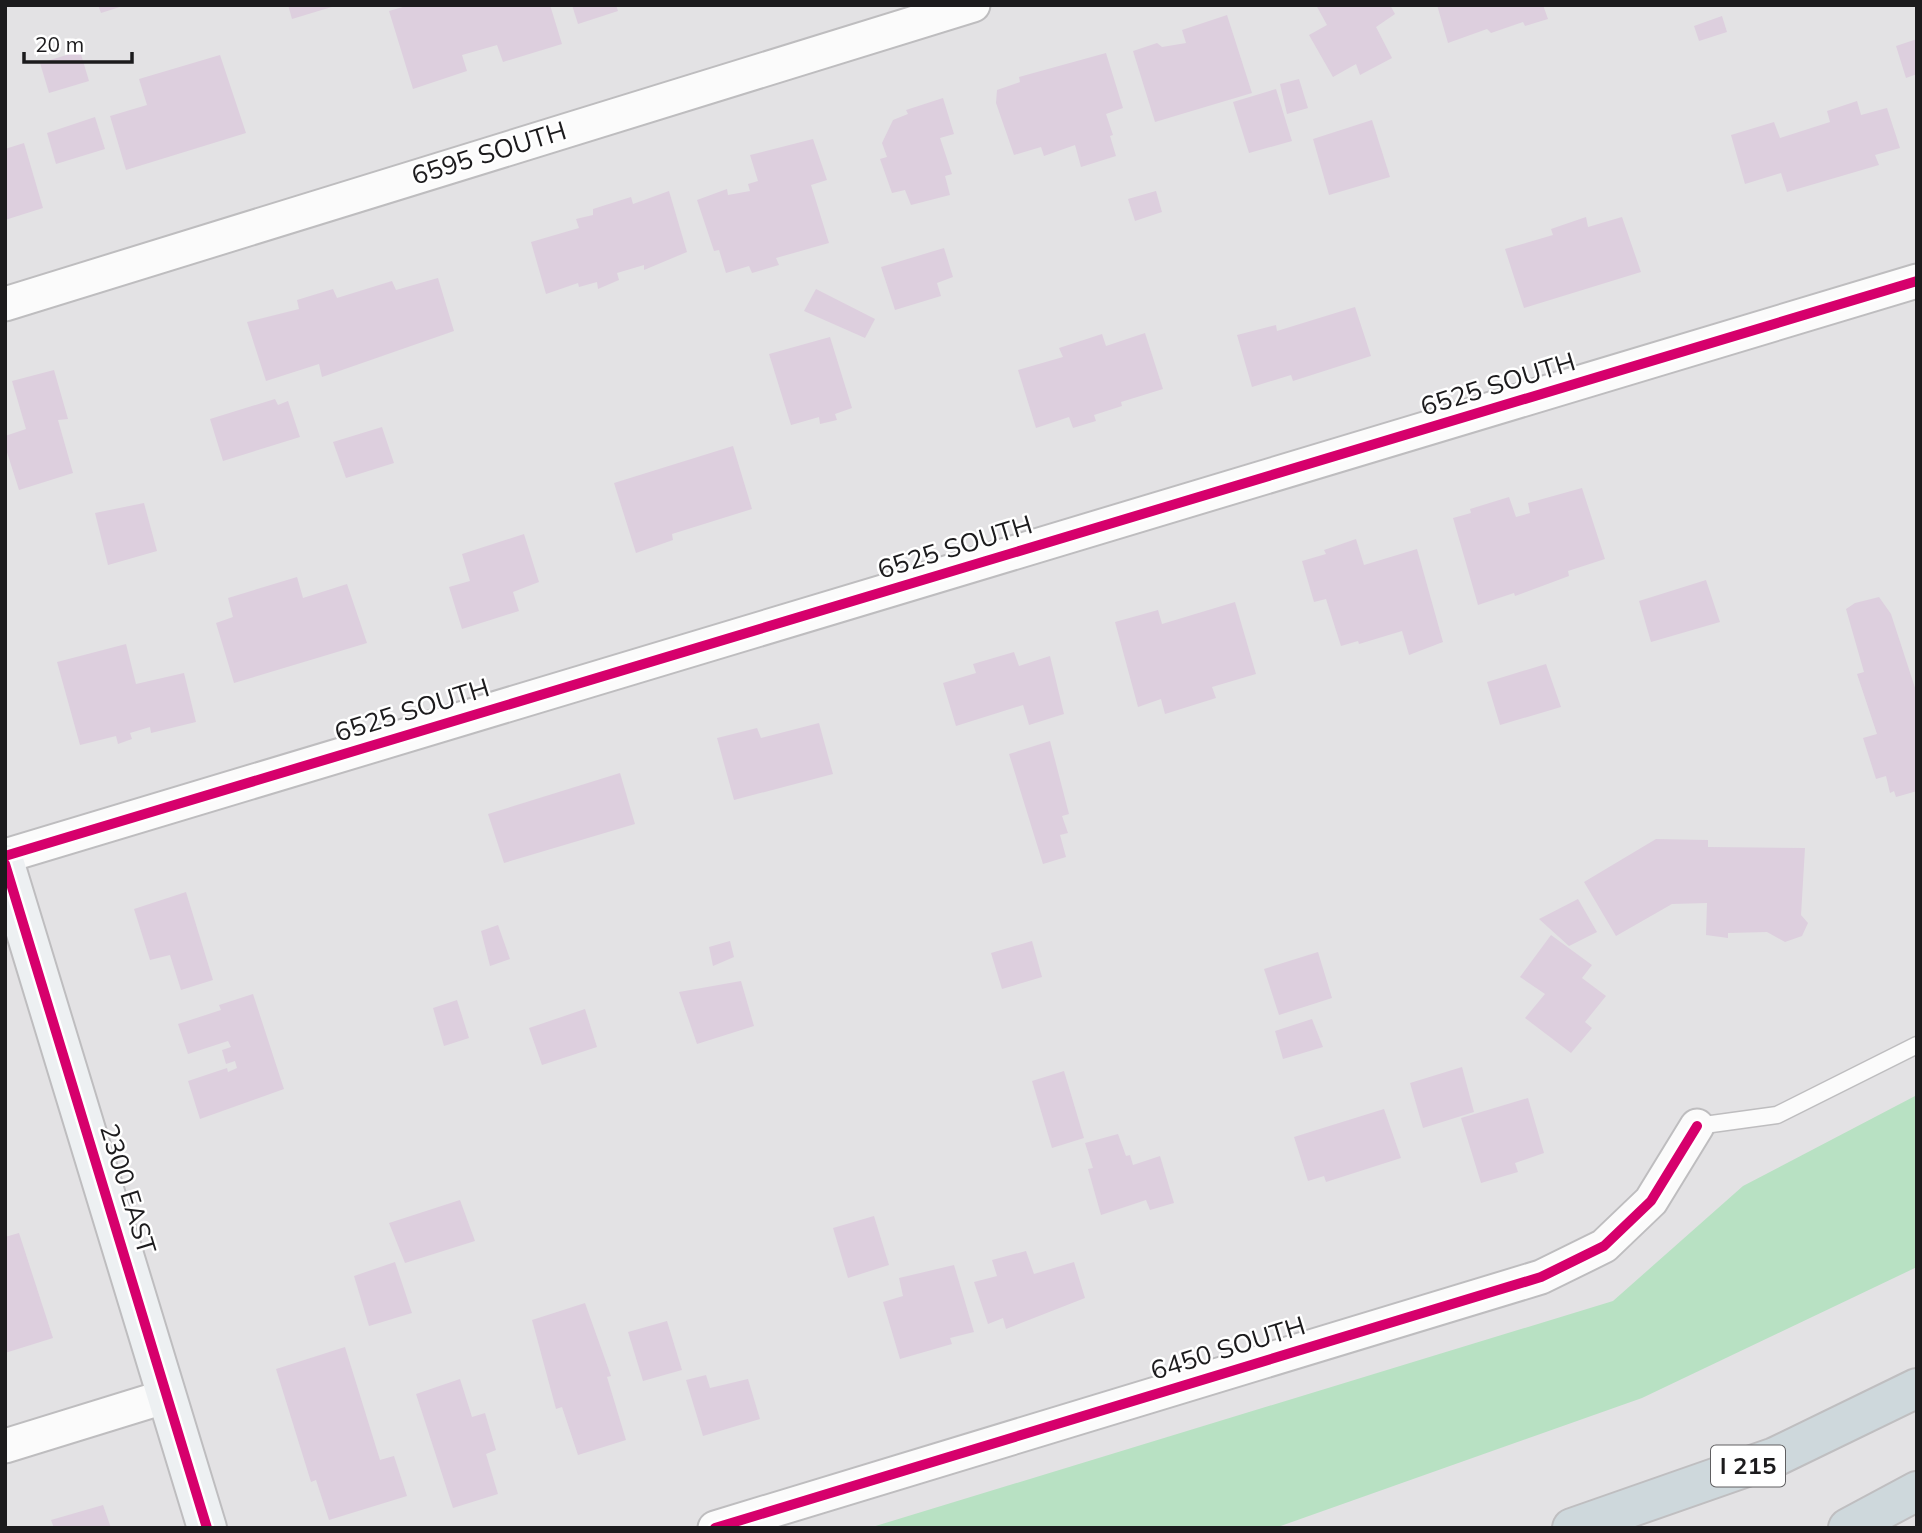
<svg xmlns="http://www.w3.org/2000/svg" width="1922" height="1533" viewBox="0 0 1922 1533" font-family="Mulish,sans-serif">
<style>
.green{fill:#b8e1c3}
.building{fill:#ddcfde}
.lines{fill:none;stroke-linecap:round;stroke-linejoin:round}
.lane-casing{stroke:#bebdbf;stroke-width:19}
.street-casing{stroke:#bebdbf;stroke-width:37}
.secondary-casing{stroke:#bebdbf;stroke-width:42}
.highway-casing{stroke:#bfbec0;stroke-width:42}
.lane{stroke:#fbfbfb;stroke-width:16}
.street{stroke:#fbfbfb;stroke-width:33}
.secondary{stroke:#edf0f2;stroke-width:38}
.highway{stroke:#ced8dc;stroke-width:38}
.cycleway-casing{stroke:#fff;stroke-width:15}
.cycleway{stroke:#d6006c;stroke-width:10}
.labels{text-anchor:middle;stroke-width:5;stroke-linejoin:round;paint-order:stroke}
.shield{fill:#fff;stroke:#605f61;stroke-width:2}
.shield-label{font-size:24px;font-weight:bold;fill:#1c1b1d}
.street-label{font-size:26px;fill:#1c1b1d;stroke:#fff}
</style>
<rect width="100%" height="100%" fill="#e3e2e4"/>
<!-- green -->
<polygon class="green" points="1917,1095 1917,1267 1642,1398 1275,1528 869,1528 1613,1301 1743,1186"/>
<!-- building -->
<g class="building">
<polygon points="98,5 123,5 123,6 101,13"/>
<polygon points="288,5 335,5 335,6 292,19"/>
<polygon points="410,5 550,5 562,44 503,62 497,45 462,55 467,71 413,89 389,11"/>
<polygon points="572,5 616,5 618,11 578,24"/>
<polygon points="1316,5 1390,5 1395,14 1376,27 1392,58 1360,75 1356,64 1333,77 1309,35 1327,25"/>
<polygon points="1437,5 1543,5 1548,19 1525,26 1523,22 1491,33 1487,29 1448,43"/>
<polygon points="1227,15 1252,93 1155,122 1133,51 1157,43 1162,47 1186,43 1182,30"/>
<polygon points="1722,16 1727,32 1699,41 1694,26"/>
<polygon points="1917,39 1917,74 1906,78 1896,46"/>
<polygon points="80,51 89,81 49,93 40,63"/>
<polygon points="1106,53 1123,108 1106,114 1113,135 1110,136 1116,156 1081,167 1075,145 1044,156 1041,147 1014,155 996,103 997,90 1020,82 1019,77"/>
<polygon points="220,55 246,133 126,170 110,116 147,105 139,79"/>
<polygon points="1299,79 1308,108 1287,114 1280,84"/>
<polygon points="1276,89 1292,141 1249,153 1233,102"/>
<polygon points="943,98 954,134 940,138 952,174 945,176 950,195 911,205 905,190 892,193 880,159 887,157 882,143 893,120 908,114 906,110"/>
<polygon points="1857,101 1861,115 1887,108 1900,148 1875,155 1879,165 1787,192 1781,173 1745,184 1731,135 1774,122 1780,138 1830,122 1827,111"/>
<polygon points="95,117 105,149 56,164 47,133"/>
<polygon points="1372,120 1390,177 1329,195 1313,139"/>
<polygon points="813,139 827,180 811,185 829,243 776,258 779,265 752,273 749,266 726,273 719,250 714,251 697,200 727,189 728,195 750,191 748,184 758,181 750,155"/>
<polygon points="24,143 43,208 5,220 5,149"/>
<polygon points="669,191 687,252 644,270 644,265 617,273 619,280 598,289 597,282 579,287 578,283 546,294 531,242 579,228 576,219 593,215 593,209 631,197 633,204"/>
<polygon points="1156,191 1162,212 1135,221 1128,199"/>
<polygon points="1586,217 1588,227 1622,217 1641,272 1524,308 1505,249 1553,235 1551,229"/>
<polygon points="944,248 953,277 937,283 941,296 895,310 881,267"/>
<polygon points="438,278 454,331 322,377 319,364 266,381 247,322 299,309 297,300 333,289 337,298 392,281 396,290"/>
<polygon points="816,289 875,319 865,338 804,311"/>
<polygon points="1355,307 1371,356 1293,381 1291,375 1252,387 1237,335 1276,325 1277,331"/>
<polygon points="1145,333 1163,389 1121,402 1122,406 1094,415 1096,421 1073,428 1069,417 1036,428 1018,370 1063,357 1059,348 1102,334 1106,346"/>
<polygon points="830,337 852,408 835,414 837,420 820,424 819,417 791,425 769,354"/>
<polygon points="54,370 68,419 58,420 73,473 19,490 5,446 5,436 26,429 12,381"/>
<polygon points="275,399 278,405 288,401 300,437 223,461 210,419"/>
<polygon points="382,427 394,463 346,478 333,442"/>
<polygon points="733,446 752,509 672,534 673,540 636,553 614,483"/>
<polygon points="1582,488 1605,559 1568,571 1569,576 1515,596 1514,593 1478,605 1453,518 1471,513 1470,509 1509,497 1516,517 1530,513 1528,503"/>
<polygon points="144,503 157,551 108,565 95,513"/>
<polygon points="524,534 539,582 513,592 519,611 462,629 449,587 470,581 462,554"/>
<polygon points="1356,539 1364,565 1417,549 1443,642 1409,655 1402,631 1359,644 1358,641 1341,646 1326,599 1314,602 1302,561 1326,554 1324,550"/>
<polygon points="297,577 303,598 347,584 367,643 234,683 216,623 233,617 228,598"/>
<polygon points="1706,580 1720,622 1651,642 1639,601"/>
<polygon points="1879,597 1891,614 1917,694 1917,791 1896,797 1894,791 1890,793 1886,776 1876,779 1863,738 1877,734 1857,674 1864,672 1846,609 1855,603"/>
<polygon points="1235,602 1256,674 1212,687 1216,698 1165,714 1161,699 1138,707 1115,622 1158,610 1162,624"/>
<polygon points="126,644 136,684 184,673 196,722 151,733 150,727 130,733 132,739 118,744 116,736 80,745 57,662"/>
<polygon points="1014,652 1019,666 1050,656 1064,714 1029,725 1023,705 956,726 943,683 976,673 973,664"/>
<polygon points="1546,664 1561,707 1500,725 1487,682"/>
<polygon points="819,723 833,774 734,800 717,738 757,728 761,738"/>
<polygon points="1050,741 1069,814 1062,816 1068,833 1060,835 1066,857 1043,864 1009,754"/>
<polygon points="620,773 635,824 504,863 488,814"/>
<polygon points="1656,839 1708,840 1708,847 1805,848 1801,915 1808,923 1802,936 1785,942 1767,932 1728,933 1728,938 1706,935 1707,903 1672,904 1616,936 1584,882"/>
<polygon points="186,892 213,980 181,990 170,955 150,960 134,909"/>
<polygon points="1578,899 1597,932 1569,946 1539,919"/>
<polygon points="498,925 510,959 490,966 481,931"/>
<polygon points="1551,935 1592,965 1582,978 1606,996 1585,1022 1592,1028 1571,1053 1525,1018 1545,994 1520,977"/>
<polygon points="730,941 734,957 713,966 709,947"/>
<polygon points="1032,941 1042,977 1002,989 991,953"/>
<polygon points="1318,952 1332,998 1279,1015 1264,969"/>
<polygon points="741,981 754,1026 697,1044 679,992"/>
<polygon points="253,994 284,1089 200,1119 188,1081 227,1068 228,1072 237,1068 235,1061 226,1064 222,1050 231,1047 228,1041 188,1054 178,1024 221,1010 219,1005"/>
<polygon points="457,1000 469,1038 444,1046 433,1008"/>
<polygon points="585,1009 597,1047 542,1065 529,1028"/>
<polygon points="1312,1019 1323,1047 1283,1059 1275,1031"/>
<polygon points="1462,1067 1474,1112 1423,1128 1410,1083"/>
<polygon points="1064,1071 1084,1138 1052,1148 1032,1081"/>
<polygon points="1528,1098 1544,1153 1515,1163 1518,1172 1481,1183 1461,1118"/>
<polygon points="1384,1109 1401,1158 1326,1182 1324,1176 1308,1181 1294,1137"/>
<polygon points="1118,1134 1126,1156 1130,1155 1133,1165 1160,1156 1174,1203 1150,1210 1146,1200 1101,1215 1088,1169 1093,1168 1085,1143"/>
<polygon points="460,1200 475,1241 405,1263 389,1223"/>
<polygon points="874,1216 889,1265 848,1278 833,1228"/>
<polygon points="19,1233 53,1338 5,1353 5,1237"/>
<polygon points="1026,1251 1034,1274 1074,1262 1085,1298 1006,1329 1003,1318 988,1324 974,1282 997,1276 992,1260"/>
<polygon points="395,1262 412,1313 369,1326 354,1276"/>
<polygon points="954,1265 974,1332 950,1338 952,1344 900,1359 883,1302 903,1296 899,1278"/>
<polygon points="585,1303 611,1376 607,1377 626,1440 578,1455 562,1407 556,1409 532,1320"/>
<polygon points="667,1321 682,1370 643,1381 628,1332"/>
<polygon points="345,1347 380,1460 394,1456 407,1496 329,1520 316,1480 311,1482 276,1369"/>
<polygon points="706,1375 710,1388 748,1379 760,1419 703,1436 686,1380"/>
<polygon points="460,1379 472,1417 485,1413 496,1450 486,1454 498,1494 453,1508 416,1394"/>
<polygon points="103,1505 111,1528 54,1528 51,1520"/>
</g>
<g class="lines">
<!-- lane casing -->
<g class="lane-casing">
<polyline id="lane" points="1697,1126 1777,1115 1917,1045"/>
</g>
<!-- street casing -->
<g class="street-casing">
<g id="street">
<polyline points="5,304 973,5"/>
<polyline points="5,856 1917,281"/>
<polyline points="5,1446 167,1396"/>
<polyline points="715,1528 1541,1277 1604,1246 1651,1201 1697,1126"/>
</g>
</g>
<!-- secondary casing -->
<g class="secondary-casing">
<polyline id="secondary" points="5,864 207,1528"/>
</g>
<!-- highway casing -->
<g class="highway-casing">
<g id="highway">
<polyline points="1572,1528 1775,1457 1917,1388"/>
<polyline points="1848,1528 1917,1491"/>
</g>
</g>
<!-- lane -->
<use href="#lane" class="lane"/>
<!-- street -->
<use href="#street" class="street"/>
<!-- secondary -->
<use href="#secondary" class="secondary"/>
<!-- highway -->
<use href="#highway" class="highway"/>
<!-- cycleway casing -->
<g class="cycleway-casing">
<g id="cycleway">
<polyline points="5,856 1917,281"/>
<polyline points="5,864 207,1528"/>
<polyline points="715,1528 1541,1277 1604,1246 1651,1201 1697,1126"/>
</g>
</g>
<!-- cycleway -->
<use href="#cycleway" class="cycleway"/>
</g>
<g class="labels">
<!-- shield labels -->
<rect class="shield" x="1711" y="1445.5" width="74" height="41" rx="5"/>
<g class="shield-label">
<text x="1748" y="1474">I 215</text>
</g>
<!-- street labels -->
<g class="street-label">
<text transform="translate(489 153) rotate(-17)" y="9">6595 SOUTH</text>
<text transform="translate(1498 384) rotate(-17)" y="9">6525 SOUTH</text>
<text transform="translate(955 547) rotate(-17)" y="9">6525 SOUTH</text>
<text transform="translate(412 710) rotate(-17)" y="9">6525 SOUTH</text>
<text transform="translate(128 1189) rotate(73)" y="9">2300 EAST</text>
<text transform="translate(1228 1348) rotate(-17)" y="9">6450 SOUTH</text>
</g>
</g>
<!-- border -->
<rect width="1922" height="1533" fill="none" stroke="#1c1b1d" stroke-width="14"/>
<!-- scale -->
<path d="M24 52v10h108v-10" fill="none" stroke="#1c1b1d" stroke-width="3.5"/>
<text x="35" y="52" font-size="21" fill="#1c1b1d" stroke="#ffffff" stroke-width="5" paint-order="stroke">20 m</text>
</svg>
